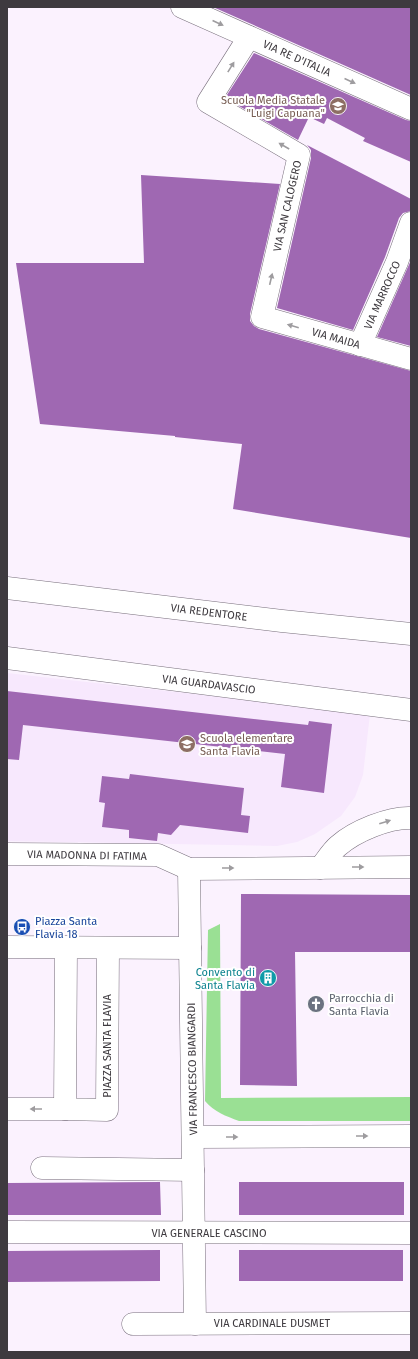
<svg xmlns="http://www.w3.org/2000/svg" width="418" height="1359" viewBox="0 0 418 1359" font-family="'Fira Sans',sans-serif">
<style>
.built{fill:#f7e8fd}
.green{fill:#9ae094}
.building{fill:#9f68b2}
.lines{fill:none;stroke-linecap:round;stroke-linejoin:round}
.minor-casing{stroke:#776e7b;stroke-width:23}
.minor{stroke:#fff;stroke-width:22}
.oneway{fill:#9e9c9f}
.labels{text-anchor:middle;stroke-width:4;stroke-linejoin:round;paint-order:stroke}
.street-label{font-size:11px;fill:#3e3a3f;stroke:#fff}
.education-label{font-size:11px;fill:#785e54;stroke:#fff;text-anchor:end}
.transit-label{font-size:11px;fill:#164399;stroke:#fff;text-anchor:start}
.culture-label{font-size:11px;fill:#0d838f;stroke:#fff;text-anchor:end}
.worship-label{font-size:11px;fill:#5b616d;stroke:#fff;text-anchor:start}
</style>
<rect width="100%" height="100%" fill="#fbf2fe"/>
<!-- built -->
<polygon class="built" points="7,673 370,714 363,775 355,797 341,816 315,834 297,842 277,846 7,841"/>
<!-- green -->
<path class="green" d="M220,924L221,1098L411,1097V1121H239C226,1116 214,1112 205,1101L208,930Z"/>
<!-- building -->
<g class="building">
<polygon points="213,7 411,7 411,95"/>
<polygon points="254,53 406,120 411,121 411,162 363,141 365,138 327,118 324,124 309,117 298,140 225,98"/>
<polygon points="307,145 411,199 411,211 403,213 399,218 385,257 353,330 277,308 311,158 311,150"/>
<polygon points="141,175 280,184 250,314 250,321 254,326 259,329 411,371 411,538 233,509 242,444 175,437 175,436 40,424 16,263 144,263"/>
<polygon points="411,260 411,346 377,337"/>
<polygon points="7,691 308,725 309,721 332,724 324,793 281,787 285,754 23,725 19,760 7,759"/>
<polygon points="130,774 244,788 241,815 250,816 248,833 180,825 171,835 158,833 157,841 129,838 129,830 102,827 105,803 99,802 102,776 129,779"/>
<polygon points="241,894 411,895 411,952 295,952 297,1086 240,1085"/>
<polygon points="160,1182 161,1215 7,1215 7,1183"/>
<rect x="239" y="1182" width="165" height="33"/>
<polygon points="160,1250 160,1281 7,1282 7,1251"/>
<rect x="239" y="1250" width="164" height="31"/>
</g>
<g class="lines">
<!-- minor casing -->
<g class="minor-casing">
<g id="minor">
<polyline points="182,7 411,109"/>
<polyline points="249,37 208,102 299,155 262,317 411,359"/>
<polyline points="360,345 397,262 411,223"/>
<polyline points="7,588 282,621 411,634"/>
<polyline points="7,658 411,710"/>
<polyline points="7,854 158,855 189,869 411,867"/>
<path d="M320,868C326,861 331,852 338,846C355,831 389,817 411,818"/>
<polyline points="189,869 195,1324"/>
<polyline points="7,947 190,948"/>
<polyline points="66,947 65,1109 107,1110 108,948"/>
<polyline points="7,1109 65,1109"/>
<polyline points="193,1137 411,1136"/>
<polyline points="42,1168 193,1170"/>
<polyline points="7,1232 411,1233"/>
<polyline points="133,1324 411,1323"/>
</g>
</g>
<!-- minor -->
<use href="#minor" class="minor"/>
</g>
<!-- one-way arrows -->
<defs><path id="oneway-solid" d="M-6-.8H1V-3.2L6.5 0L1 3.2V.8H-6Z"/></defs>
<g class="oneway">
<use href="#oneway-solid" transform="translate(218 23) rotate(25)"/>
<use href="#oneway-solid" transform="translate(231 67) rotate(-58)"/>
<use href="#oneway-solid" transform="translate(350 81) rotate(24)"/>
<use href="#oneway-solid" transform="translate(284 146) rotate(-150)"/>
<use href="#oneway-solid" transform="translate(271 279) rotate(-77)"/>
<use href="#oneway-solid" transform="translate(293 326) rotate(-164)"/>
<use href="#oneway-solid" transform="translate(385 822) rotate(-17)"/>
<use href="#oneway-solid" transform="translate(358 867)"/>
<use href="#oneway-solid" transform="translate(228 868)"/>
<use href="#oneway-solid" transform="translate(36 1109) rotate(-180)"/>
<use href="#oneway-solid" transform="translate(362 1136)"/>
<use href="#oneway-solid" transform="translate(232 1137)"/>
</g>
<!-- icons -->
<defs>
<g id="school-disc" transform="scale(0.9)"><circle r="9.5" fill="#8d6e63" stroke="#fff"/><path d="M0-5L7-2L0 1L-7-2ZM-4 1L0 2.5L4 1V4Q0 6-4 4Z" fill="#fff"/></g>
<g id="bus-disc" transform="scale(0.9)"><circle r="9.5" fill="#1a4fb4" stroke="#fff"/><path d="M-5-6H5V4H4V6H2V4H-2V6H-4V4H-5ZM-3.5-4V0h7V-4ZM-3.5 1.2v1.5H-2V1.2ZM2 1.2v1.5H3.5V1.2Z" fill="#fff"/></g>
<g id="building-disc" transform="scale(0.9)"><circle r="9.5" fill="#0f9aa8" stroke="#fff"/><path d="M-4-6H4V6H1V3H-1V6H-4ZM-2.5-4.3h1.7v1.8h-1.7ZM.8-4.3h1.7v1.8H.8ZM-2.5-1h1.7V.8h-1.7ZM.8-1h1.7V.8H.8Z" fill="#fff"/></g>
<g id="church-disc" transform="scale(0.9)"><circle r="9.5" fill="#6b7280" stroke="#fff"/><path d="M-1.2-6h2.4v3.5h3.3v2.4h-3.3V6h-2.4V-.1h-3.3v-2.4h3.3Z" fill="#fff"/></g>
</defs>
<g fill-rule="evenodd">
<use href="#school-disc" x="338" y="106"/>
<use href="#school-disc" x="187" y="744"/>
<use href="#bus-disc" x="22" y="927"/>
<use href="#building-disc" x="268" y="978"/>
<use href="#church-disc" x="316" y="1004"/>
</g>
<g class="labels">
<!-- street labels -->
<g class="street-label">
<text transform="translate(297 58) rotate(24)" y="4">VIA RE D'ITALIA</text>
<text transform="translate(287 206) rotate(-77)" y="4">VIA SAN CALOGERO</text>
<text transform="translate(382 295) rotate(-66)" y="4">VIA MARROCCO</text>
<text transform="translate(336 338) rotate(16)" y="4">VIA MAIDA</text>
<text transform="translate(209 612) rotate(7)" y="4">VIA REDENTORE</text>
<text transform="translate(209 684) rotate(7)" y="4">VIA GUARDAVASCIO</text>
<text transform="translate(87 855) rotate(1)" y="4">VIA MADONNA DI FATIMA</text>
<text transform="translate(107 1046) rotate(-90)" y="4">PIAZZA SANTA FLAVIA</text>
<text transform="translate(192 1069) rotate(-91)" y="4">VIA FRANCESCO BIANGARDI</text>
<text x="209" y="1237">VIA GENERALE CASCINO</text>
<text x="272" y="1327">VIA CARDINALE DUSMET</text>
</g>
<!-- education labels -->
<g class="education-label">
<text x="325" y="104">Scuola Media Statale<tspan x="325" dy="13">"Luigi Capuana"</tspan></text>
<text x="200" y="742" text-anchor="start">Scuola elementare<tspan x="200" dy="13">Santa Flavia</tspan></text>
</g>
<!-- transit labels -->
<g class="transit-label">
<text x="35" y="925">Piazza Santa<tspan x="35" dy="13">Flavia 18</tspan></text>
</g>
<!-- culture labels -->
<g class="culture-label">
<text x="255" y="976">Convento di<tspan x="255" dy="13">Santa Flavia</tspan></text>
</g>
<!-- worship labels -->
<g class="worship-label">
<text x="329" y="1002">Parrocchia di<tspan x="329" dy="13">Santa Flavia</tspan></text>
</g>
</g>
<!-- border -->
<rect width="418" height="1359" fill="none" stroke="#3e3a3f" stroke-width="16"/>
</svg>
